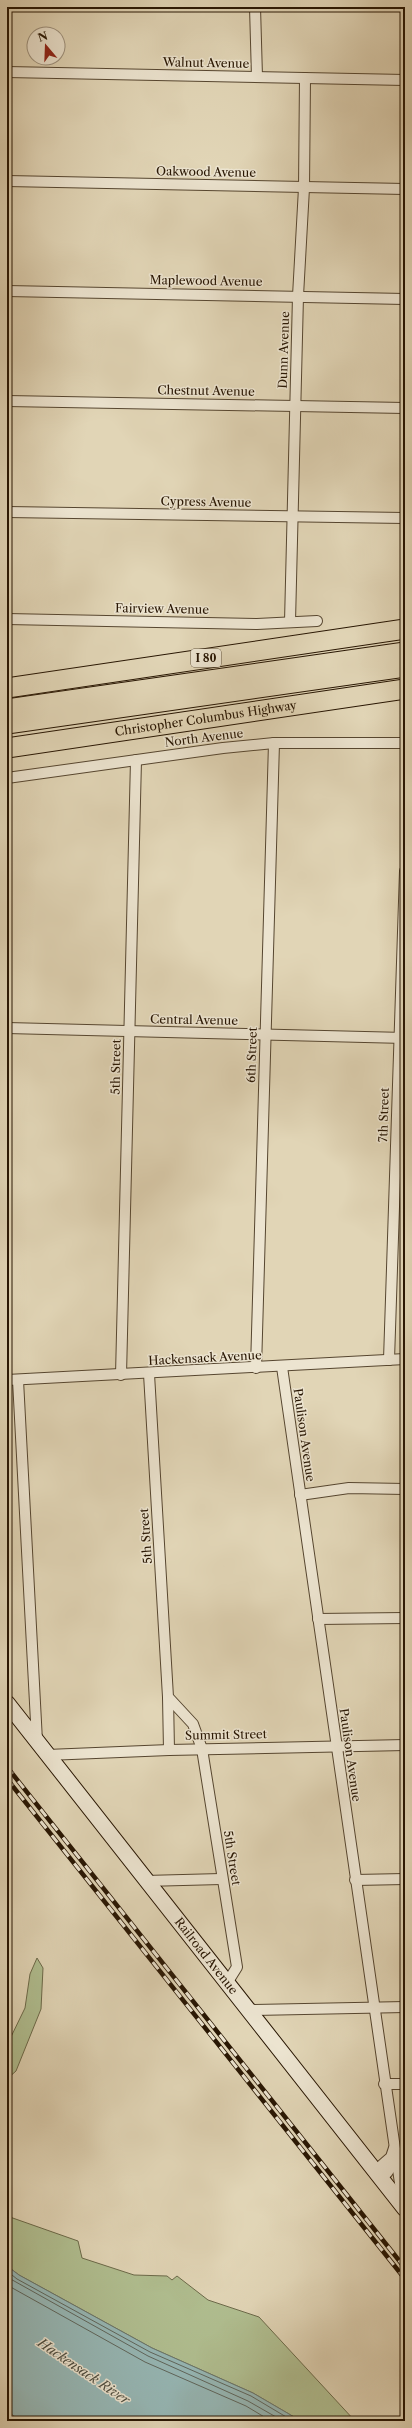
<svg xmlns="http://www.w3.org/2000/svg" width="412" height="2428" viewBox="0 0 412 2428" font-family="'Libre Caslon Text',serif">
<style>
.green{fill:#b0be90;stroke:#6c6a4a}
.water{fill:#96b7b5;stroke:#6a776e}
.lines{fill:none;stroke-linecap:round;stroke-linejoin:round}
.shore{stroke:#5f665c;stroke-width:1}
.street-casing{stroke:#564630;stroke-width:12}
.secondary-casing{stroke:#281603;stroke-width:17}
.highway-casing{stroke:#281603;stroke-width:21}
.street{stroke:#ece4d0;stroke-width:10}
.secondary{stroke:#ece4d0;stroke-width:15}
.highway{stroke:#e1d5b6;stroke-width:19}
.rail-casing{stroke:#281603;stroke-width:4.5}
.rail{stroke:#ece4d0;stroke-width:3;stroke-dasharray:9;stroke-linecap:butt}
.labels{text-anchor:middle;stroke-width:3;stroke-linejoin:round;paint-order:stroke}
.shield{fill:#ece4d0;stroke:#635440;stroke-width:1}
.shield-label{font-size:11px;font-weight:bold;fill:#281603}
.street-label{font-size:12px;fill:#281603;stroke:#ece4d0}
.water-label{font-size:13px;font-style:italic;fill:#4e4e41;stroke:#ece4d0}
</style>
<rect width="100%" height="100%" fill="#e1d5b6"/>
<filter id="stains"><feTurbulence type="fractalNoise" baseFrequency=".005" numOctaves="4"/><feColorMatrix values="0 0 0 0 .2 0 0 0 0 .09 0 0 0 0 .02 0 0 0 .5 -.17"/></filter>
<radialGradient id="worn" r=".72"><stop offset=".6" stop-color="#630" stop-opacity="0"/><stop offset="1" stop-color="#630" stop-opacity=".3"/></radialGradient>
<!-- green -->
<g class="green">
<polygon points="37,1958 43,1968 41,2009 16,2071 7,2079 7,2045 25,2008 30,1974"/>
<polygon points="7,2216 78,2241 82,2258 134,2275 167,2276 172,2280 177,2276 208,2300 259,2317 355,2421 301,2421 253,2393 152,2348 19,2275 7,2266"/>
</g>
<!-- water -->
<polygon class="water" points="7,2266 19,2275 152,2348 253,2393 301,2421 21,2421 7,2411"/>
<g class="lines">
<!-- shore -->
<g class="shore">
<polyline points="7,2271 17,2279 150,2352 251,2396 293,2421"/>
<polyline points="7,2277 148,2356 248,2401 283,2421"/>
<polyline points="7,2285 145,2362 246,2406 271,2421"/>
</g>
<!-- street casing -->
<g class="street-casing">
<g id="street">
<polyline points="255,7 257,77"/>
<polyline points="7,72 405,80"/>
<polyline points="7,181 405,189"/>
<polyline points="7,291 405,299"/>
<polyline points="7,401 405,408"/>
<polyline points="7,512 405,518"/>
<polyline points="7,619 257,624 317,621"/>
<polyline points="290,622 298,296 304,188 305,78"/>
<polyline points="7,778 223,748 274,743 405,743"/>
<polyline points="7,1028 405,1038"/>
<polyline points="389,1360 405,871"/>
<polyline points="282,1367 403,2204"/>
<polyline points="256,1368 274,743"/>
<polyline points="149,1374 168,1697 193,1724 202,1749 237,1967 227,1983"/>
<polyline points="121,1375 136,760"/>
<polyline points="7,1380 405,1359"/>
<polyline points="18,1380 37,1741"/>
<polyline points="300,1495 349,1488 405,1489"/>
<polyline points="318,1619 405,1618"/>
<polyline points="168,1697 169,1750"/>
<polyline points="47,1755 169,1750 405,1745"/>
<polyline points="355,1880 405,1879"/>
<polyline points="145,1881 221,1879"/>
<polyline points="249,2010 405,2007"/>
<polyline points="384,2084 405,2084"/>
<polyline points="375,2171 391,2157 394,2148"/>
<polyline points="380,2177 387,2173 396,2160"/>
</g>
</g>
<!-- secondary casing -->
<g class="secondary-casing">
<g id="secondary">
<path id="s1" d="M7,1703L405,2209"/>
</g>
</g>
<!-- highway casing -->
<g class="highway-casing">
<g id="highway">
<polyline points="7,688 405,629"/>
<polyline points="7,709 405,652"/>
<polyline points="7,724 405,667"/>
<path id="s2" d="M7,748L405,689"/>
</g>
</g>
<!-- street -->
<use href="#street" class="street"/>
<!-- secondary -->
<use href="#secondary" class="secondary"/>
<!-- highway -->
<use href="#highway" class="highway"/>
<!-- rail casing -->
<g class="rail-casing">
<g id="rail">
<polyline points="7,1767 405,2268"/>
<polyline points="7,1779 405,2279"/>
</g>
</g>
<!-- rail -->
<use href="#rail" class="rail"/>
</g>
<g class="labels">
<!-- shield labels -->
<rect class="shield" x="191" y="649" width="30" height="18" rx="3"/>
<g class="shield-label">
<text x="206" y="662">I 80</text>
</g>
<!-- street labels -->
<g class="street-label">
<text transform="translate(206 63) rotate(1)" y="4">Walnut Avenue</text>
<text transform="translate(206 172) rotate(1)" y="4">Oakwood Avenue</text>
<text transform="translate(206 281) rotate(1)" y="4">Maplewood Avenue</text>
<text transform="translate(284 350) rotate(-88)" y="4">Dunn Avenue</text>
<text transform="translate(206 391) rotate(1)" y="4">Chestnut Avenue</text>
<text transform="translate(206 502) rotate(1)" y="4">Cypress Avenue</text>
<text transform="translate(162 609) rotate(1)" y="4">Fairview Avenue</text>
<text dy="4" stroke="none"><textPath href="#s2" startOffset="201">Christopher Columbus Highway</textPath></text>
<text transform="translate(204 738) rotate(-7)" y="4">North Avenue</text>
<text transform="translate(194 1020) rotate(1)" y="4">Central Avenue</text>
<text transform="translate(252 1055) rotate(-88)" y="4">6th Street</text>
<text transform="translate(116 1067) rotate(-89)" y="4">5th Street</text>
<text transform="translate(384 1115) rotate(-88)" y="4">7th Street</text>
<text transform="translate(205 1358) rotate(-3)" y="4">Hackensack Avenue</text>
<text transform="translate(304 1435) rotate(82)" y="4">Paulison Avenue</text>
<text transform="translate(146 1536) rotate(-94)" y="4">5th Street</text>
<text transform="translate(226 1735) rotate(-1)" y="4">Summit Street</text>
<text transform="translate(350 1755) rotate(82)" y="4">Paulison Avenue</text>
<text transform="translate(232 1858) rotate(81)" y="4">5th Street</text>
<text dy="4" stroke="none"><textPath href="#s1" startOffset="322">Railroad Avenue</textPath></text>
</g>
<!-- water labels -->
<g class="water-label">
<text transform="translate(84 2371) rotate(34)" y="5">Hackensack River</text>
</g>
</g>
<!-- margin -->
<rect width="412" height="2428" fill="none" stroke="#e1d5b6" stroke-width="24"/>
<rect x="8" y="8" width="396" height="2412" fill="none" stroke="#281603" stroke-width="2"/>
<rect x="12" y="12" width="388" height="2404" fill="none" stroke="#281603"/>
<!-- north arrow -->
<g transform="translate(46 46) rotate(341)"><circle r="19" fill="#ece4d0" stroke="#9e927e"/>
<path d="M0-3L7 15L0 10L-7 15Z" fill="#8f2418"/>
<text y="-6" font-size="11" font-weight="bold" text-anchor="middle" fill="#281603">N</text>
</g>
<rect width="100%" height="100%" filter="url(#stains)"/>
<rect width="100%" height="100%" fill="url(#worn)"/>
</svg>
